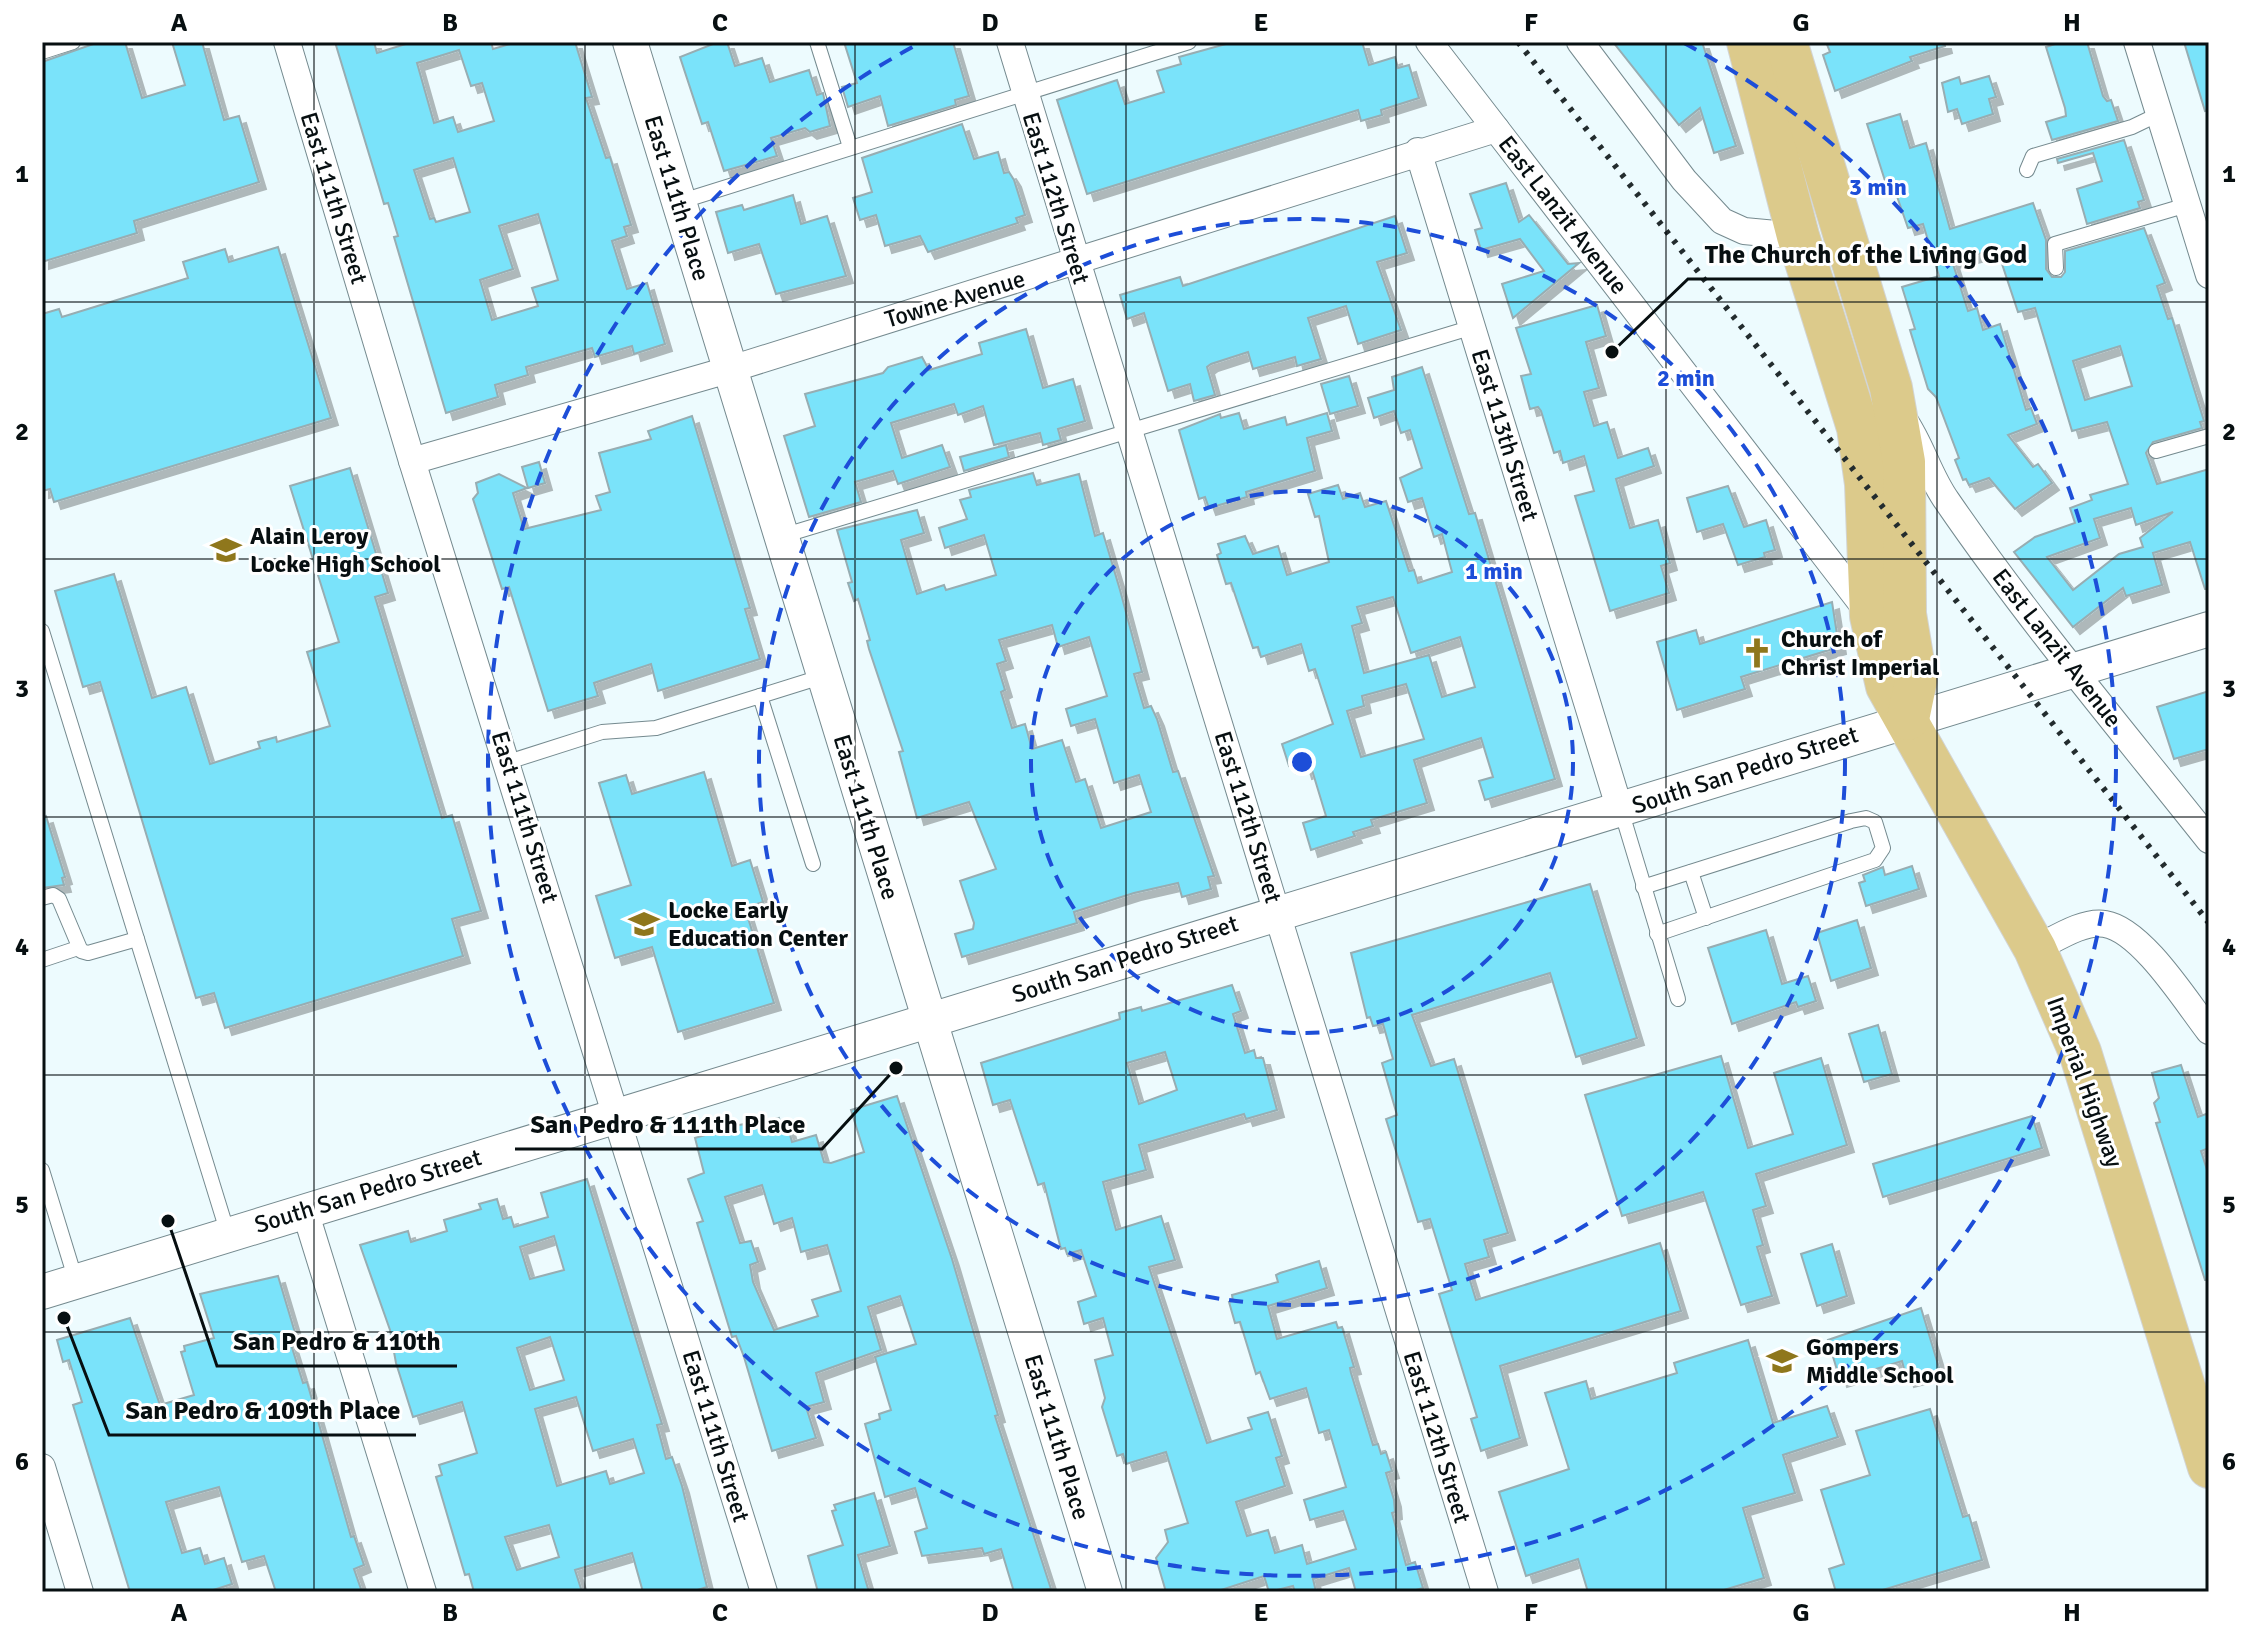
<svg xmlns="http://www.w3.org/2000/svg" width="2251" height="1634" viewBox="0 0 2251 1634" font-family="Signika,sans-serif">
<style>
.building{fill:#7ae3fa;stroke:#97adb2;stroke-width:2;fill-rule:evenodd;filter:url(#shadow)}
.lines{fill:none;stroke-linecap:round;stroke-linejoin:round}
.service-casing{stroke:#758a8f;stroke-width:16}
.minor-casing{stroke:#758a8f;stroke-width:28}
.tertiary-casing{stroke:#758a8f;stroke-width:36}
.primary-casing{stroke:#d2d4d4;stroke-width:44}
.service{stroke:#fff;stroke-width:14}
.minor{stroke:#fff;stroke-width:26}
.tertiary{stroke:#fff;stroke-width:34}
.primary{stroke:#dcca8b;stroke-width:42}
.rail{stroke:#232c2e;stroke-width:6;stroke-dasharray:4 8;stroke-linecap:butt}
.grid{fill:none;stroke:#070f11;stroke-width:2;stroke-opacity:0.55}
.ring{fill:none;stroke:#1d4ed8;stroke-width:4;stroke-dasharray:14 10}
.labels{text-anchor:middle;stroke-width:6;stroke-linejoin:round;paint-order:stroke}
.street-label{font-size:24px;fill:#070f11;stroke:#fff}
.poi-label{font-size:24px;font-weight:bold;fill:#070f11;stroke:#fff;text-anchor:start}
.centre{fill:#1d4ed8;stroke:#fff;stroke-width:4}
.ring-label{font-size:24px;text-anchor:middle;font-weight:bold;fill:#1d4ed8;stroke:#fff;stroke-width:6;stroke-linejoin:round;paint-order:stroke}
.leader{fill:none;stroke:#070f11;stroke-width:3}
.callout-dot{fill:#070f11;stroke:#fff;stroke-width:3}
.callout-label{font-size:26px;text-anchor:middle;font-weight:bold;fill:#070f11;stroke:#fff;stroke-width:6;stroke-linejoin:round;paint-order:stroke}
.neatline{fill:none;stroke:#070f11;stroke-width:3}
.grid-label{font-size:26px;text-anchor:middle;font-weight:bold;fill:#070f11}
</style>
<defs>
<filter id="shadow"><feDropShadow dx="7" dy="7" stdDeviation="0" flood-color="#0004"/></filter>
</defs>
<rect width="100%" height="100%" fill="#edfbfe"/>
<!-- building -->
<g class="building">
<polygon points="99,42 125,42 142,98 185,85 172,42 202,42 224,120 239,116 259,182 134,221 137,233 42,262 42,62"/>
<path d="M335,42H374L377,53L412,42H491L493,49L517,42H575L592,97L586,98L606,158L610,157L631,225L624,227L627,236L612,241L627,289L647,283L665,344L634,354L632,346L595,357L592,348L526,367L528,375L495,385L498,397L446,413L394,237L398,236L388,203L384,204L379,187ZM459,50L471,86L482,83L494,121L458,132L453,117L434,123L417,63ZM453,158L470,212L436,222L434,218L430,219L414,170ZM538,214L558,280L532,288L538,306L492,320L480,280L513,269L499,226Z"/>
<polygon points="718,42 727,42 735,66 762,58 770,82 809,70 817,95 823,93 830,126 810,132 805,128 771,138 777,156 724,171 708,122 702,124 680,57"/>
<polygon points="844,42 953,42 969,96 955,100 956,105 888,126 880,96 848,107 842,87 857,83"/>
<polygon points="1233,42 1362,42 1369,65 1395,57 1398,68 1409,65 1419,98 1381,110 1382,115 1361,121 1358,110 1087,194 1057,100 1117,80 1125,104 1164,92 1157,71 1181,64 1179,57"/>
<polygon points="1613,42 1702,42 1736,146 1714,153 1700,108 1679,125"/>
<polygon points="1826,42 1944,42 1945,46 1910,57 1912,61 1835,91 1823,55 1830,52"/>
<polygon points="2061,42 2087,42 2103,96 2107,101 2111,100 2118,121 2052,140 2046,122 2066,116 2065,108 2046,47"/>
<polygon points="2184,42 2209,42 2209,110 2205,111"/>
<polygon points="1989,76 1996,97 1989,99 1993,114 1962,124 1957,109 1948,112 1942,83 1959,77 1961,84"/>
<path d="M1900,114L1910,148L1926,143L1950,229L2033,203L2046,240V269L2052,277H2061L2065,272V251L2144,228L2165,283L2157,286L2168,319L2172,318L2204,421L2200,422L2202,428L2153,442L2146,453L2157,484L2209,469V589H2205L2190,542L2153,553L2162,585L2126,596L2123,588L2073,627L2014,552L2035,537L2075,523L2070,508L2092,500L2090,495L2128,484L2107,422L2072,431L2035,308L2018,312L1997,249L1952,261L1968,311L1977,308L1983,330L2000,324L2026,410L2031,408L2037,424L2008,435L2033,467L2038,464L2052,483L2015,509L1989,478L1969,485L1966,479L1963,480L1955,460L1959,458L1936,397L1928,389L1910,330L1915,329L1902,287L1939,276L1923,224L1908,228L1892,182L1886,184L1867,124ZM2120,346L2132,386L2085,400L2073,361ZM2131,508L2136,525L2173,512L2140,538L2143,547L2119,554L2073,590L2047,557L2100,538L2094,519Z"/>
<polygon points="962,124 974,159 998,152 1004,173 1009,172 1014,180 1025,215 1016,218 1018,223 928,252 920,236 885,246 876,215 860,220 853,198 872,192 862,158"/>
<polygon points="2124,140 2144,200 2138,202 2140,208 2087,224 2077,189 2102,181 2093,153 2058,163 2057,159"/>
<polygon points="1506,183 1519,222 1529,215 1568,264 1579,263 1513,318 1502,284 1544,271 1520,239 1481,250 1475,230 1482,228 1470,194"/>
<polygon points="793,195 801,224 827,216 846,276 776,294 759,244 728,253 716,212 742,205 744,210"/>
<polygon points="1395,216 1407,253 1377,262 1401,330 1358,344 1346,306 1308,318 1321,359 1297,366 1295,357 1253,369 1248,352 1211,364 1207,367 1215,395 1194,401 1190,384 1168,391 1144,313 1127,319 1120,295 1180,277 1183,286"/>
<polygon points="278,247 331,418 54,502 50,489 42,491 42,314 59,309 62,317 188,278 183,262 225,249 229,262"/>
<polygon points="1597,305 1606,336 1586,342 1599,388 1584,392 1594,426 1607,422 1618,458 1648,448 1654,466 1616,479 1630,528 1658,520 1670,563 1661,566 1669,593 1610,611 1575,496 1594,491 1584,456 1563,463 1560,451 1554,453 1541,411 1538,407 1530,409 1521,376 1531,374 1516,328"/>
<polygon points="1026,329 1043,388 1073,379 1085,421 1058,429 1061,440 1043,445 1040,433 994,445 983,406 958,415 954,404 891,423 902,458 942,445 950,467 898,484 893,471 855,482 861,502 809,517 784,436 815,426 805,394 883,373 888,367 922,357 929,370 982,354 979,343"/>
<path d="M1422,367L1469,514L1475,513L1555,779L1485,800L1479,781L1493,777L1481,738L1414,760L1427,803L1371,820L1373,826L1353,832L1355,836L1311,850L1303,823L1326,816L1312,770L1305,772L1302,762L1289,766L1282,744L1333,724L1315,669L1309,671L1301,644L1261,657L1258,647L1253,648L1231,583L1226,584L1217,555L1221,553L1218,544L1245,536L1253,554L1278,546L1287,575L1329,562L1319,516L1315,517L1308,494L1338,485L1343,499L1360,493L1365,507L1386,501L1409,571L1414,570L1418,583L1452,572L1442,534L1434,537L1422,498L1408,502L1400,478L1422,468L1410,430L1401,433L1394,411L1374,418L1368,398L1394,390L1392,377ZM1393,597L1411,653L1460,637L1475,687L1442,697L1429,655L1364,673L1352,626L1362,623L1357,607ZM1406,684L1424,739L1361,757L1347,711L1364,706L1362,696Z"/>
<polygon points="1349,376 1358,406 1330,414 1321,384"/>
<polygon points="1239,413 1244,429 1285,417 1287,425 1327,413 1332,431 1307,438 1315,471 1246,492 1247,497 1209,508 1205,497 1199,499 1179,430 1220,414 1221,418"/>
<polygon points="692,416 750,608 745,609 760,659 658,691 651,664 594,683 598,696 548,711 509,587 502,589 473,499 478,493 476,483 499,474 527,488 513,493 524,529 601,510 596,496 610,492 599,453 651,439 648,431"/>
<polygon points="1006,445 1009,457 964,471 960,457"/>
<polygon points="539,462 545,483 528,488 522,467"/>
<polygon points="350,468 388,593 375,597 442,818 452,815 481,911 452,919 463,956 225,1028 214,993 196,998 100,682 83,687 55,591 114,574 152,698 186,687 210,764 260,748 258,742 276,737 277,742 330,726 307,652 339,642 290,486"/>
<path d="M1033,473L1037,485L1079,474L1095,536L1103,533L1120,590L1142,672L1134,674L1144,708L1151,706L1157,719L1173,772L1178,771L1214,876L1208,877L1211,889L1182,897L1178,883L1134,893L1074,912L1077,923L962,957L955,934L973,929L974,923L960,881L996,869L969,802L917,818L899,752L903,751L869,649L867,641L870,640L858,599L854,601L848,583L852,582L837,530L917,510L924,533L901,540L917,594L944,585L946,590L996,575L984,535L945,548L939,528L967,519L960,500L971,497L969,490ZM1052,625L1058,647L1089,637L1107,696L1066,709L1071,726L1095,719L1114,783L1139,775L1151,812L1101,828L1085,779L1076,782L1062,740L1032,749L1025,724L1012,728L1001,692L1005,690L997,664L1006,661L999,640Z"/>
<polygon points="1728,486 1744,527 1766,520 1775,550 1764,553 1765,557 1738,565 1723,524 1697,532 1687,498"/>
<polygon points="1832,602 1839,647 1741,677 1745,689 1677,710 1657,642 1696,630 1700,644"/>
<polygon points="2209,691 2209,749 2174,759 2157,707"/>
<polygon points="704,772 732,866 750,860 763,902 745,908 774,1003 678,1032 652,947 615,958 596,896 631,885 599,783 626,775 632,794"/>
<polygon points="46,816 65,877 62,878 64,885 42,888 42,817"/>
<polygon points="1912,866 1919,889 1866,906 1859,883 1865,881 1863,875 1883,867 1885,875"/>
<polygon points="1590,884 1637,1038 1576,1057 1550,973 1412,1015 1431,1066 1454,1059 1508,1233 1484,1240 1489,1257 1465,1264 1476,1300 1660,1243 1681,1311 1500,1366 1520,1438 1481,1451 1471,1419 1477,1417 1439,1294 1452,1290 1430,1219 1418,1222 1386,1119 1397,1115 1382,1063 1393,1059 1383,1024 1373,1026 1370,1017 1367,1018 1351,953"/>
<polygon points="1857,920 1871,968 1831,981 1817,933"/>
<polygon points="1766,930 1782,984 1808,976 1816,1001 1798,1007 1796,1002 1732,1024 1708,948"/>
<path d="M1232,985L1241,1011L1233,1014L1245,1053L1254,1050L1256,1058H1263L1277,1110L1246,1119L1244,1114L1139,1145L1146,1170L1103,1182L1116,1230L1161,1216L1175,1260L1149,1267L1207,1443L1252,1429L1248,1418L1268,1412L1282,1456L1276,1458L1285,1486L1236,1502L1247,1536L1268,1530L1275,1553L1302,1545L1307,1564L1356,1549L1343,1511L1310,1520L1304,1500L1346,1487L1329,1430L1319,1433L1306,1388L1270,1399L1260,1372L1256,1374L1240,1322L1235,1323L1229,1302L1233,1301L1232,1295L1278,1282L1276,1275L1280,1273L1319,1261L1327,1288L1268,1306L1277,1339L1336,1322L1338,1328L1342,1327L1354,1367L1350,1368L1351,1373L1373,1445L1378,1444L1381,1454L1386,1452L1392,1471L1386,1473L1394,1500L1395,1512L1392,1513L1406,1565L1415,1562L1423,1588L1409,1592H1356L1349,1568L1313,1579L1316,1592H1295L1293,1586L1269,1592L1264,1576L1215,1592H1166L1156,1558L1168,1542L1165,1530L1188,1523L1166,1452L1126,1464L1123,1454L1117,1456L1102,1407L1105,1398L1095,1360L1113,1355L1103,1318L1084,1324L1078,1302L1096,1296L1081,1250L1067,1254L1065,1248L1061,1249L1044,1183L1038,1185L1010,1100L993,1105L981,1063L1120,1019L1119,1013L1141,1007L1142,1011ZM1165,1052L1177,1090L1139,1104L1127,1063Z"/>
<polygon points="1878,1025 1892,1074 1864,1082 1849,1034"/>
<polygon points="1721,1056 1748,1148 1793,1134 1774,1073 1821,1058 1847,1145 1756,1174 1766,1206 1753,1210 1763,1245 1757,1247 1772,1296 1741,1305 1703,1192 1622,1216 1585,1095"/>
<polygon points="2181,1065 2198,1117 2209,1113 2209,1148 2201,1151 2209,1176 2209,1280 2205,1280 2156,1123 2160,1122 2154,1103 2159,1098 2152,1073"/>
<path d="M897,1096L952,1259L998,1415L995,1416L1051,1589L1014,1592L1001,1549L984,1554L982,1548L922,1556L915,1532L927,1528L915,1488L885,1497L865,1424L880,1419L879,1414L891,1410L875,1357L916,1344L900,1296L868,1307L881,1350L816,1373L824,1402L806,1407L816,1438L772,1451L744,1357L736,1336L732,1337L697,1223L703,1221L688,1179L704,1173L695,1138L739,1125L779,1118L781,1125L787,1124L792,1142L816,1135L824,1162L831,1163L864,1152L851,1110ZM762,1185L774,1224L792,1218L801,1252L827,1245L841,1291L812,1300L818,1316L774,1330L753,1282L750,1265L758,1262L751,1241L740,1243L725,1197Z"/>
<polygon points="2032,1116 2042,1148 1883,1197 1873,1164"/>
<path d="M587,1179L662,1424L657,1425L666,1459L672,1457L682,1486L707,1587L691,1592H643L632,1553L575,1570L582,1592H474L469,1574L465,1575L436,1477L442,1475L439,1465L477,1453L462,1402L413,1417L396,1363L390,1330L360,1245L408,1231L411,1242L447,1231L444,1220L481,1209L479,1204L497,1199L503,1219L511,1217L514,1227L548,1217L541,1193ZM554,1236L564,1270L530,1279L520,1247ZM550,1337L564,1380L530,1390L517,1348ZM576,1397L593,1451L633,1439L644,1473L610,1484L606,1471L557,1486L535,1409ZM549,1525L559,1557L517,1570L505,1537Z"/>
<polygon points="1832,1244 1847,1296 1817,1306 1801,1254"/>
<polygon points="278,1276 296,1336 289,1338 303,1383 307,1382 351,1537 354,1536 364,1565 354,1569 362,1592 276,1592 264,1556 242,1562 219,1487 166,1502 182,1553 200,1548 205,1564 224,1558 232,1584 207,1592 130,1592 73,1405 82,1402 69,1360 63,1362 57,1340 130,1318 160,1405 194,1395 181,1352 185,1351 184,1346 214,1338 200,1294"/>
<polygon points="1921,1308 1940,1371 1907,1380 1902,1361 1840,1380 1828,1340"/>
<polygon points="1748,1340 1773,1423 1827,1406 1838,1437 1783,1455 1795,1493 1743,1508 1764,1578 1717,1592 1588,1592 1578,1559 1526,1576 1499,1492 1569,1469 1545,1393 1586,1381 1591,1399 1677,1373 1674,1363"/>
<polygon points="1930,1409 1963,1517 1969,1515 1982,1560 1876,1592 1836,1592 1829,1569 1844,1564 1821,1490 1870,1475 1856,1431"/>
<polygon points="874,1493 890,1546 858,1555 869,1592 818,1592 808,1556 843,1545 832,1511 836,1510 834,1505"/>
</g>
<g class="lines">
<!-- service casing -->
<g class="service-casing">
<g id="service">
<polyline points="817,42 850,147"/>
<polyline points="42,52 73,42"/>
<polyline points="2027,170 2033,156 2132,127 2159,114"/>
<polyline points="679,202 1189,42"/>
<polyline points="2056,268 2055,244 2187,205"/>
<polyline points="2156,451 2209,436"/>
<polyline points="782,536 1473,327"/>
<polyline points="42,631 228,1234"/>
<polyline points="760,696 824,676"/>
<polyline points="508,762 602,732 656,728 760,696 813,864"/>
<polyline points="1621,810 1678,999"/>
<polyline points="1691,872 1706,918"/>
<polyline points="1643,887 1851,821 1866,818 1875,822 1883,848 1875,860 1657,934"/>
<polyline points="42,898 53,895 59,899 81,951 88,953 137,939"/>
<polyline points="42,960 78,948"/>
<polyline points="42,1170 76,1281"/>
</g>
</g>
<!-- minor casing -->
<g class="minor-casing">
<g id="minor">
<polyline points="287,42 412,461 764,1592"/>
<polyline points="1010,42 1485,1592"/>
<polyline points="1429,42 1869,613"/>
<polyline points="1580,42 1684,180 1722,221 1744,231 1798,236"/>
<polyline points="2137,42 2209,275"/>
<polyline points="1418,151 1620,810"/>
<path d="M1904,420C1922,446 1929,476 1947,501C2028,619 2120,728 2209,840"/>
<polyline points="412,461 728,370 1496,129"/>
<path d="M2035,949C2054,940 2083,920 2105,924C2142,930 2187,1003 2209,1031"/>
<polyline points="305,1211 423,1592"/>
<polyline points="42,1467 80,1592"/>
</g>
</g>
<!-- tertiary casing -->
<g class="tertiary-casing">
<g id="tertiary">
<polyline points="630,42 1105,1592"/>
<polyline points="42,1292 2209,629"/>
</g>
</g>
<!-- primary casing -->
<g class="primary-casing">
<g id="primary">
<polyline points="1748,42 1798,236 1858,428 1866,484 1871,616 1887,686 2035,949 2080,1052 2209,1467"/>
<polyline points="1786,42 1891,388 1904,462 1905,614 1916,680 1908,719"/>
</g>
</g>
<!-- service -->
<use href="#service" class="service"/>
<!-- minor -->
<use href="#minor" class="minor"/>
<!-- tertiary -->
<use href="#tertiary" class="tertiary"/>
<!-- primary -->
<use href="#primary" class="primary"/>
<!-- rail -->
<polyline class="rail" points="1518,42 2209,923"/>
</g>
<!-- grid -->
<path class="grid" d="M314,42V1592M585,42V1592M855,42V1592M1126,42V1592M1396,42V1592M1666,42V1592M1937,42V1592M42,302H2209M42,559H2209M42,817H2209M42,1075H2209M42,1332H2209"/>
<!-- distance rings -->
<g class="ring">
<circle cx="1302" cy="762" r="271"/>
<circle cx="1302" cy="762" r="543"/>
<path d="M1684 43A814 814 0 1 1 920 43"/>
</g>
<!-- icons -->
<defs>
<g id="school-bare" transform="scale(2.4)"><path d="M0-5L7-2L0 1L-7-2ZM-4 1L0 2.5L4 1V4Q0 6-4 4Z" fill="#8f771c" stroke="#fff" stroke-width="2.5" paint-order="stroke"/></g>
<g id="church-bare" transform="scale(2.4)"><path d="M-1.2-6h2.4v3.5h3.3v2.4h-3.3V6h-2.4V-.1h-3.3v-2.4h3.3Z" fill="#8f771c" stroke="#fff" stroke-width="2.5" paint-order="stroke"/></g>
</defs>
<g fill-rule="evenodd">
<use href="#school-bare" x="226" y="550"/>
<use href="#church-bare" x="1757" y="653"/>
<use href="#school-bare" x="644" y="924"/>
<use href="#school-bare" x="1782" y="1361"/>
</g>
<g class="labels">
<!-- street labels -->
<g class="street-label">
<text transform="translate(334 198) rotate(73)" y="8">East 111th Street</text>
<text transform="translate(677 198) rotate(73)" y="8">East 111th Place</text>
<text transform="translate(1056 198) rotate(73)" y="8">East 112th Street</text>
<text transform="translate(1563 215) rotate(52)" y="8">East Lanzit Avenue</text>
<text transform="translate(955 299) rotate(-17)" y="8">Towne Avenue</text>
<text transform="translate(1505 435) rotate(73)" y="8">East 113th Street</text>
<text transform="translate(2057 648) rotate(52)" y="8">East Lanzit Avenue</text>
<text transform="translate(1745 770) rotate(-18)" y="8">South San Pedro Street</text>
<text transform="translate(525 817) rotate(73)" y="8">East 111th Street</text>
<text transform="translate(866 817) rotate(73)" y="8">East 111th Place</text>
<text transform="translate(1248 817) rotate(73)" y="8">East 112th Street</text>
<text transform="translate(1125 959) rotate(-18)" y="8">South San Pedro Street</text>
<text transform="translate(2085 1082) rotate(70)" y="8">Imperial Highway</text>
<text transform="translate(368 1191) rotate(-17)" y="8">South San Pedro Street</text>
<text transform="translate(716 1436) rotate(73)" y="8">East 111th Street</text>
<text transform="translate(1057 1437) rotate(73)" y="8">East 111th Place</text>
<text transform="translate(1437 1437) rotate(73)" y="8">East 112th Street</text>
</g>
<!-- poi labels -->
<g class="poi-label">
<text x="250" y="544">Alain Leroy<tspan x="250" dy="28">Locke High School</tspan></text>
<text x="1781" y="647">Church of<tspan x="1781" dy="28">Christ Imperial</tspan></text>
<text x="668" y="918">Locke Early<tspan x="668" dy="28">Education Center</tspan></text>
<text x="1806" y="1355">Gompers<tspan x="1806" dy="28">Middle School</tspan></text>
</g>
</g>
<circle cx="1302" cy="762" r="12" class="centre"/>
<g class="ring-label">
<text x="1878" y="195">3 min</text>
<text x="1686" y="386">2 min</text>
<text x="1494" y="579">1 min</text>
</g>
<!-- callouts -->
<path class="leader" d="M1612 352L1688 279H2043M896 1068L822 1149H515M168 1221L217 1366H457M64 1318L109 1435H416"/>
<g class="callout-dot">
<circle cx="1612" cy="352" r="8"/>
<circle cx="896" cy="1068" r="8"/>
<circle cx="168" cy="1221" r="8"/>
<circle cx="64" cy="1318" r="8"/>
</g>
<g class="callout-label">
<text x="1866" y="263">The Church of the Living God</text>
<text x="668" y="1133">San Pedro &amp; 111th Place</text>
<text x="337" y="1350">San Pedro &amp; 110th</text>
<text x="263" y="1419">San Pedro &amp; 109th Place</text>
</g>
<!-- border -->
<rect width="2251" height="1634" fill="none" stroke="#ffffff" stroke-width="88"/>
<rect x="44" y="44" width="2163" height="1546" class="neatline"/>
<g class="grid-label">
<text x="179" y="31">A</text>
<text x="450" y="31">B</text>
<text x="720" y="31">C</text>
<text x="990" y="31">D</text>
<text x="1261" y="31">E</text>
<text x="1531" y="31">F</text>
<text x="1801" y="31">G</text>
<text x="2072" y="31">H</text>
<text x="22" y="182">1</text>
<text x="2229" y="182">1</text>
<text x="22" y="440">2</text>
<text x="2229" y="440">2</text>
<text x="22" y="697">3</text>
<text x="2229" y="697">3</text>
<text x="22" y="955">4</text>
<text x="2229" y="955">4</text>
<text x="22" y="1213">5</text>
<text x="2229" y="1213">5</text>
<text x="22" y="1470">6</text>
<text x="2229" y="1470">6</text>
<text x="179" y="1621">A</text>
<text x="450" y="1621">B</text>
<text x="720" y="1621">C</text>
<text x="990" y="1621">D</text>
<text x="1261" y="1621">E</text>
<text x="1531" y="1621">F</text>
<text x="1801" y="1621">G</text>
<text x="2072" y="1621">H</text>
</g>
</svg>
